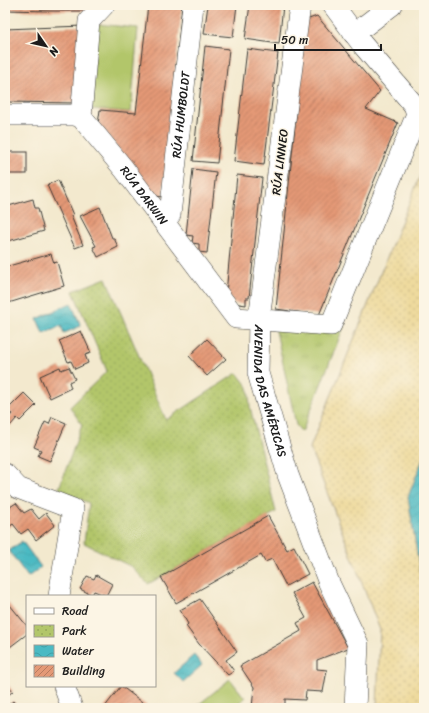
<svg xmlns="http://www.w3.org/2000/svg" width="429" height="713" viewBox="0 0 429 713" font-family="Sriracha,sans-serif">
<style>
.grass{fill:url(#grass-tufts);stroke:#677143}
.sand{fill:url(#sand-dots);stroke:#857b5d}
.park{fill:url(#park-dots);stroke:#677143}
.pitch{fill:#b2c66a;stroke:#677143}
.water{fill:url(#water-waves);stroke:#346b70}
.building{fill:url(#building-hatch)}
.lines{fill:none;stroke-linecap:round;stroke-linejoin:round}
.minor-casing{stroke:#3c3b37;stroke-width:22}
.minor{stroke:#fff;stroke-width:21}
.labels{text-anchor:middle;stroke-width:3;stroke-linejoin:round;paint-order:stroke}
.street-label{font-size:12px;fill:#1c1c1c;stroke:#fcf5e5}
</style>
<defs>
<pattern id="grass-tufts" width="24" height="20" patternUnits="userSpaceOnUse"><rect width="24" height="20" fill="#b2c66a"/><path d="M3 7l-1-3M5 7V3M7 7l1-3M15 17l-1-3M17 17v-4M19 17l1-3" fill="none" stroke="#98aa5b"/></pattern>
<pattern id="sand-dots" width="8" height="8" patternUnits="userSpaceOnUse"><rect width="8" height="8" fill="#eeda9e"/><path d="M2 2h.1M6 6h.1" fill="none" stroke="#ccba88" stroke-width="1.8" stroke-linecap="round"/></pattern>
<pattern id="park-dots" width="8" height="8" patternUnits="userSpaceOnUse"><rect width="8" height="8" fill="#b2c66a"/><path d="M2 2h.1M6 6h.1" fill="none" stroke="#98aa5b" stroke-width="1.8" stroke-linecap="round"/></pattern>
<pattern id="water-waves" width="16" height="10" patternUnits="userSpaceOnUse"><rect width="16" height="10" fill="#4bbac3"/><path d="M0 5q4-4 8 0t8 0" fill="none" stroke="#419fa7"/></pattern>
<pattern id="building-hatch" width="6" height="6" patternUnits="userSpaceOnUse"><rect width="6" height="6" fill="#e49976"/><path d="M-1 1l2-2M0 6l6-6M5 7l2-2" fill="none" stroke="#b87c60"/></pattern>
</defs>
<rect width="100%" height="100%" fill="#fcf5e5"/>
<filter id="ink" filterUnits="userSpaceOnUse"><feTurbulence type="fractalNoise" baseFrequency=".025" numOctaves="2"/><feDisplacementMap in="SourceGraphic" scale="8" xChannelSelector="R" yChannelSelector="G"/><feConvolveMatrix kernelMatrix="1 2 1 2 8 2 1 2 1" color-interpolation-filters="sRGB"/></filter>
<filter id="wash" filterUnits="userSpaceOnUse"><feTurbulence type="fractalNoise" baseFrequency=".012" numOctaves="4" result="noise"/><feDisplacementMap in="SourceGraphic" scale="16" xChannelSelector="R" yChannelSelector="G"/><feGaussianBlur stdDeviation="0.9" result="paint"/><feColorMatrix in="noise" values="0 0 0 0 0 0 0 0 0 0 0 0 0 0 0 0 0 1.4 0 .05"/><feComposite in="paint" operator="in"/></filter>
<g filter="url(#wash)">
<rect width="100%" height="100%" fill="#f3e9ce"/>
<!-- grass -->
<polygon class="grass" points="340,323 344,326 302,432 296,425 275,326"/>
<!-- sand -->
<polygon class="sand" points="424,166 424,456 408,497 424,597 424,708 377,708 380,630 310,448"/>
<!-- park -->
<polygon class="park" points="106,278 166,420 237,373 248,387 250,407 276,512 148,584 132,567 84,543 89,503 58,491 82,425 70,407 107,371 73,291"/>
<!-- pitch -->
<g class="pitch">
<polygon points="97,24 138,28 131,112 90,109"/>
<polygon points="230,679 245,698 233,708 199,708 197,706"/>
</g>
<!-- water -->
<g class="water">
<polygon points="71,303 81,326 64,333 61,326 43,333 37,319"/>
<polygon points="424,456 424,597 408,497"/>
<polygon points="22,541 41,567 28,577 9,551"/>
<polygon points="194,655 202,665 183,682 174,673"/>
</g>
<g id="blocks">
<!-- building -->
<g class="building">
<polygon points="5,5 97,5 91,11 51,11 5,10"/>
<polygon points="148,5 182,5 163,197 155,196 98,124 100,110 136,113"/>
<polygon points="208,5 237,5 233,37 204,34"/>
<polygon points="250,5 283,5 279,44 245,39"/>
<polygon points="317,16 380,91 366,109 398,123 319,315 276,309 306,20"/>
<polygon points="83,26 77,103 5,102 5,29"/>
<polygon points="205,46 229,49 217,163 193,161"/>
<polygon points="247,49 278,53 264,165 234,161"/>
<rect x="5" y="152" width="22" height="22"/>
<polygon points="193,169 216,172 207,253 199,252 199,244 192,243 193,236 186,235"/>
<polygon points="237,175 262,178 249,298 246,298 246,305 233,303 226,294"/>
<polygon points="58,180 73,215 71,216 83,245 75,248 47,185"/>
<polygon points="33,199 35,208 38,208 44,231 5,242 5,207"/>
<polygon points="100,207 112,238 114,238 118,247 98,257 93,247 96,246 80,216"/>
<polygon points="51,254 54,263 57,262 64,286 5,304 5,267"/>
<polygon points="81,331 91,353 85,355 88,363 75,369 71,361 68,362 59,341"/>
<polygon points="207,339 226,359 207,376 189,356"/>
<polygon points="60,367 61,370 69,367 75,379 69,382 71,388 50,398 40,376"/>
<polygon points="24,393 36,405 20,421 17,418 10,426 5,422 12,414 7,410"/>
<polygon points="52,417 66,423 50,461 38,456 41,450 34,447 45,422 49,424"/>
<polygon points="5,501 10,507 16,503 24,513 31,509 39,519 46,513 55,525 36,540 28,529 21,534 13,524 6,529"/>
<polygon points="268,516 287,550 294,546 308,574 286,586 272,559 265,562 261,555 176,603 161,577"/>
<polygon points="96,575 112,584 106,596 94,591 92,595 80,589 87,576 94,579"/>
<polygon points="312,582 348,648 317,660 317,669 327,670 323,692 306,691 305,700 285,699 285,708 252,708 254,687 240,666 301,631 297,623 306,618 292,593"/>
<polygon points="5,599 27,626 27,634 6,650 5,648"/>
<polygon points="200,599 237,652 226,660 234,671 228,675 199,644 186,626 188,624 180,610"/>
<polygon points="5,681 13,691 5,698"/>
<polygon points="121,686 150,708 104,708"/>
<polygon points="13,701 19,708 5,708"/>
</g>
</g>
</g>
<g filter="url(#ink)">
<use href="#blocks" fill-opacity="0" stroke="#3c3b37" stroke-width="1"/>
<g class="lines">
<!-- minor casing -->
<g class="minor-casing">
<g id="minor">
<path id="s1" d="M300,5L259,319L258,373L288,475L329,583L358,644L355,708"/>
<polyline points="354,34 392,5"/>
<path id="s2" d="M5,115H74L81,117L124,169L236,318L331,325L417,114L414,105L362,44L333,5"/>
<polyline points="81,117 89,21 104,5"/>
<path id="s3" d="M163,221L170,215L193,5"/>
<polyline points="5,474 18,488 73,509 59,596"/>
<polyline points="64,686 72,708"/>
</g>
</g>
<!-- minor -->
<use href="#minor" class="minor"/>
</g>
</g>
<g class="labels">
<!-- street labels -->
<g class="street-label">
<text dy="4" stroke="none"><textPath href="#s3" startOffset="110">RÚA HUMBOLDT</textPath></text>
<text transform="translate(280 162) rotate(-83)" y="4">RÚA LINNEO</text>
<text dy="4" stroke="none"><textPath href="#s2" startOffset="177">RÚA DARWIN</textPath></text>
<text dy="4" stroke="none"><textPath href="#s1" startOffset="390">AVENIDA DAS AMÉRICAS</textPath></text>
</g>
</g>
<!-- margin -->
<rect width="429" height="713" fill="none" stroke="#fcf5e5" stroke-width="20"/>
<!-- legend -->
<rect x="26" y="595" width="130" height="92" fill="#fcf5e5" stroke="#a29e95"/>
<rect x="34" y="608" width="20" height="6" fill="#ffffff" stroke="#a29e95"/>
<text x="62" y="615" font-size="12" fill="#1c1c1c">Road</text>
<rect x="34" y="625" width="20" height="12" fill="url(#park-dots)" stroke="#a29e95"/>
<text x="62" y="635" font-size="12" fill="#1c1c1c">Park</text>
<rect x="34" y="645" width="20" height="12" fill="url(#water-waves)" stroke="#a29e95"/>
<text x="62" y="655" font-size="12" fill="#1c1c1c">Water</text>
<rect x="34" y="665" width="20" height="12" fill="url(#building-hatch)" stroke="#a29e95"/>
<text x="62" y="675" font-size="12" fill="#1c1c1c">Building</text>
<!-- north arrow -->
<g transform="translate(46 46) rotate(124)" stroke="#fcf5e5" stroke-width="3" paint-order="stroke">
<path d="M0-3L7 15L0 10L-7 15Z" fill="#1c1c1c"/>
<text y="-6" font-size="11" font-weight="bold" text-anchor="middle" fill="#1c1c1c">N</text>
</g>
<!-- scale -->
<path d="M275 44v6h106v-6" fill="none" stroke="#1c1c1c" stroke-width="2"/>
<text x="281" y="44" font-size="12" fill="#1c1c1c" stroke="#fcf5e5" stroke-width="3" paint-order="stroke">50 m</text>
</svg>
